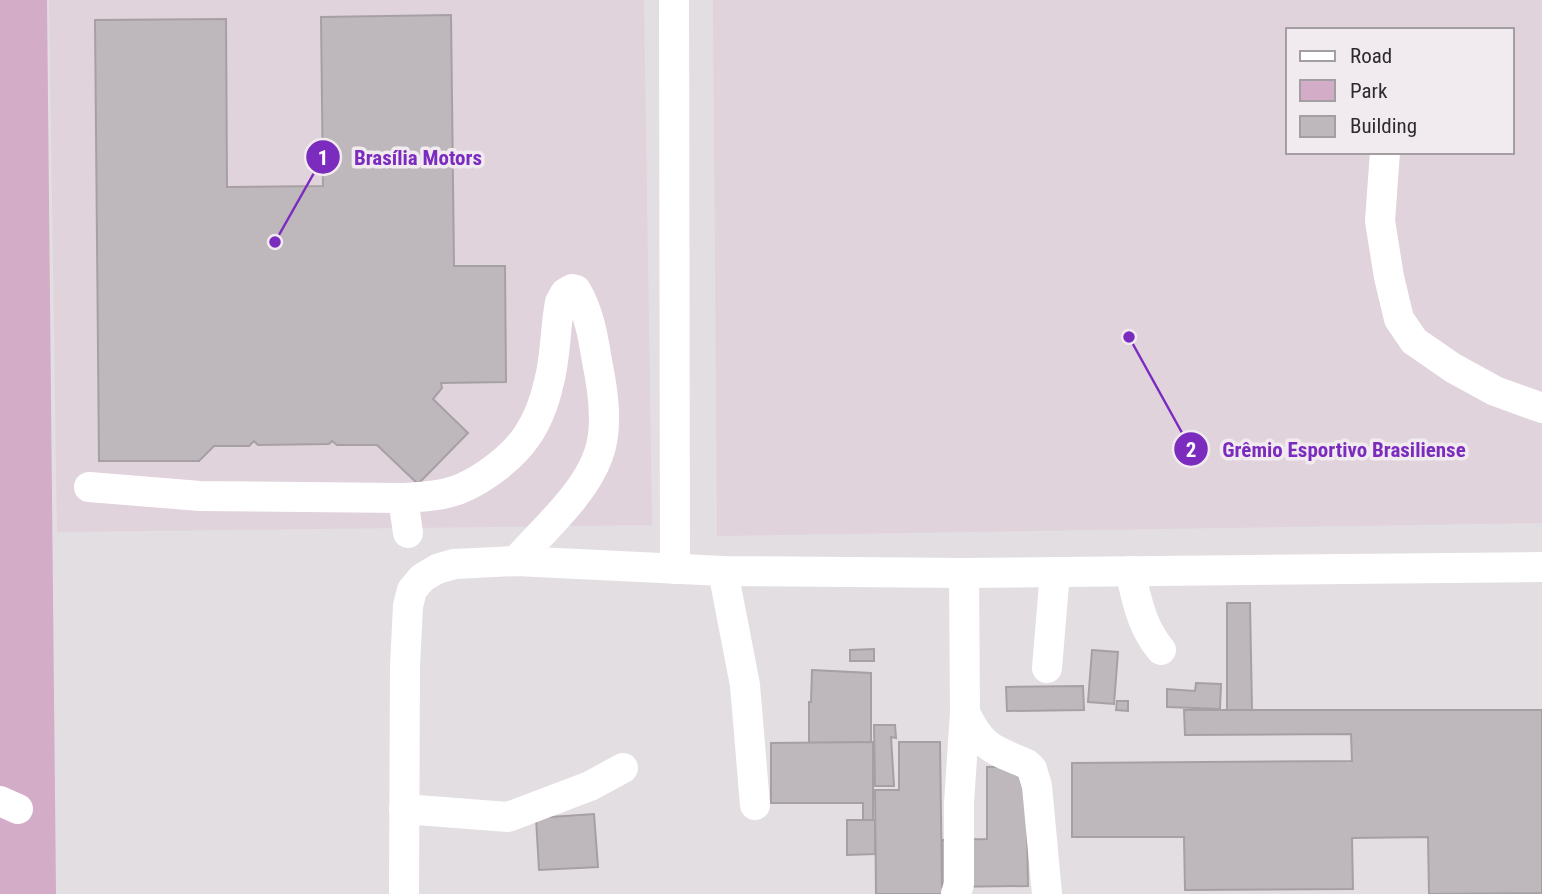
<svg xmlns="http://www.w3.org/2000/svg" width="1542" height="894" viewBox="0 0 1542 894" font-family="'Roboto Condensed',sans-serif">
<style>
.built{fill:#e0d3dc;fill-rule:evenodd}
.green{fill:#d3acc7}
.building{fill:#beb8bc;stroke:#a6a0a4;stroke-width:2}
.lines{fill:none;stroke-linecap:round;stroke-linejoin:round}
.minor{stroke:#fff;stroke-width:30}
.leader{fill:none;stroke:#7b2cbf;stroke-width:2.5}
.callout-dot{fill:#7b2cbf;stroke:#f1ebef;stroke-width:2.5}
.mark-label{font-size:21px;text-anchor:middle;font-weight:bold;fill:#fff}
.callout-label{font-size:21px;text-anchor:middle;font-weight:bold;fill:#7b2cbf;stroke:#f1ebef;stroke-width:7;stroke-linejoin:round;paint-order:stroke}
</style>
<rect width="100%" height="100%" fill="#e3dee2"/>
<!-- built -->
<g class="built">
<polygon points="49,0 644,0 652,525 57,532"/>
<path d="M713,0H1542V523L717,536ZM1288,30H1512V152H1288Z"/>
</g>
<!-- green -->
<polygon class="green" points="0,0 47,0 56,894 0,894"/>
<!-- building -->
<g class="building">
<polygon points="451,15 454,266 505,266 506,382 441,383 442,388 433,399 468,433 418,484 377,445 337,445 332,441 329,444 258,445 254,441 249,446 214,446 199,461 99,461 95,20 226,19 227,187 323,186 321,17"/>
<polygon points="1227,603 1250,603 1252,711 1227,711"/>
<polygon points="874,649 874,661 850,661 850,650"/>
<polygon points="1092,650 1118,652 1114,704 1088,702"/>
<polygon points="812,670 871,673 871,742 809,743 809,702 811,702"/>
<polygon points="1196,683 1221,684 1220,709 1167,707 1167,689 1195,691"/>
<polygon points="1083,686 1084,710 1007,711 1006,687"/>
<polygon points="1117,701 1128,701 1128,711 1116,710"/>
<polygon points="1184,710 1542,710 1542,893 1429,894 1428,837 1352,838 1353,889 1185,890 1184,837 1072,837 1072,763 1352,761 1351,734 1185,735"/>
<polygon points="874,725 895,725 896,738 891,737 894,786 875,786"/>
<polygon points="873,742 873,820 863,820 863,803 771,803 771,743"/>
<polygon points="899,742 940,742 942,886 947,887 943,894 876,894 875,790 899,790"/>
<polygon points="1026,766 1028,886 942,887 942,840 987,839 987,767"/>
<polygon points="594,814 598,867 539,870 536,818"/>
<polygon points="847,820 875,820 875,854 847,855"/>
</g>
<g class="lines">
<!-- minor -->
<g class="minor">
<polyline points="674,0 675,569"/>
<polyline points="1385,152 1380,221 1389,277 1399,319 1414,341 1453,368 1495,391 1542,408"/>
<path d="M89,487L200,496L403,498C422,497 442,496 460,489C484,479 513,457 527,436C538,420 545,400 549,382C556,356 555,328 560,302L565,293L572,289L576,290C589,312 593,336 597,361C603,390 609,428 598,456C584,495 543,530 516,561"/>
<polyline points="403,498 408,533"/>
<polyline points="723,571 745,685 755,805"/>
<path d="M1130,571C1137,600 1141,626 1161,650"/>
<path d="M964,573L965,713C983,749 992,749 1027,764L1032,769L1037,786L1047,894"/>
<polyline points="1047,668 1055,572"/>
<polyline points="0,801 18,809"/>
<polyline points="404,809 508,817 590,786 623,768"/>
<polyline points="404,894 405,665 408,606 412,590 422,578 437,569 454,564 516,561 723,571 964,573 1542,567"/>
<polyline points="956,894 959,884 959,803 965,713"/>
</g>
</g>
<!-- callouts -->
<path class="leader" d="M275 242L323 157M1129 337L1191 449"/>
<g class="callout-dot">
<circle cx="275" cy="242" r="7"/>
<circle cx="1129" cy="337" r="7"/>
<circle cx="323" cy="157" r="18"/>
<circle cx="1191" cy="449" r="18"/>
</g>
<g class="mark-label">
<text x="323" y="165">1</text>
<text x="1191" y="457">2</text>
</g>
<g class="callout-label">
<text x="418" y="165">Brasília Motors</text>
<text x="1344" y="457">Grêmio Esportivo Brasiliense</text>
</g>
<!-- legend -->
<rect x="1286" y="28" width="228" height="126" fill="#f1ebef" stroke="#a39ea1" stroke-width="2"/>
<rect x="1300" y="51" width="35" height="10" fill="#ffffff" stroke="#a39ea1" stroke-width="2"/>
<text x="1350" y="63" font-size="21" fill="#2d2b2c">Road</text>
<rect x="1300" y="80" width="35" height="21" fill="#d3acc7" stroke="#a39ea1" stroke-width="2"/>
<text x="1350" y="98" font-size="21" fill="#2d2b2c">Park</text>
<rect x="1300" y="116" width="35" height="21" fill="#beb8bc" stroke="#a39ea1" stroke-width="2"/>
<text x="1350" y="133" font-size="21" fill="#2d2b2c">Building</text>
</svg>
